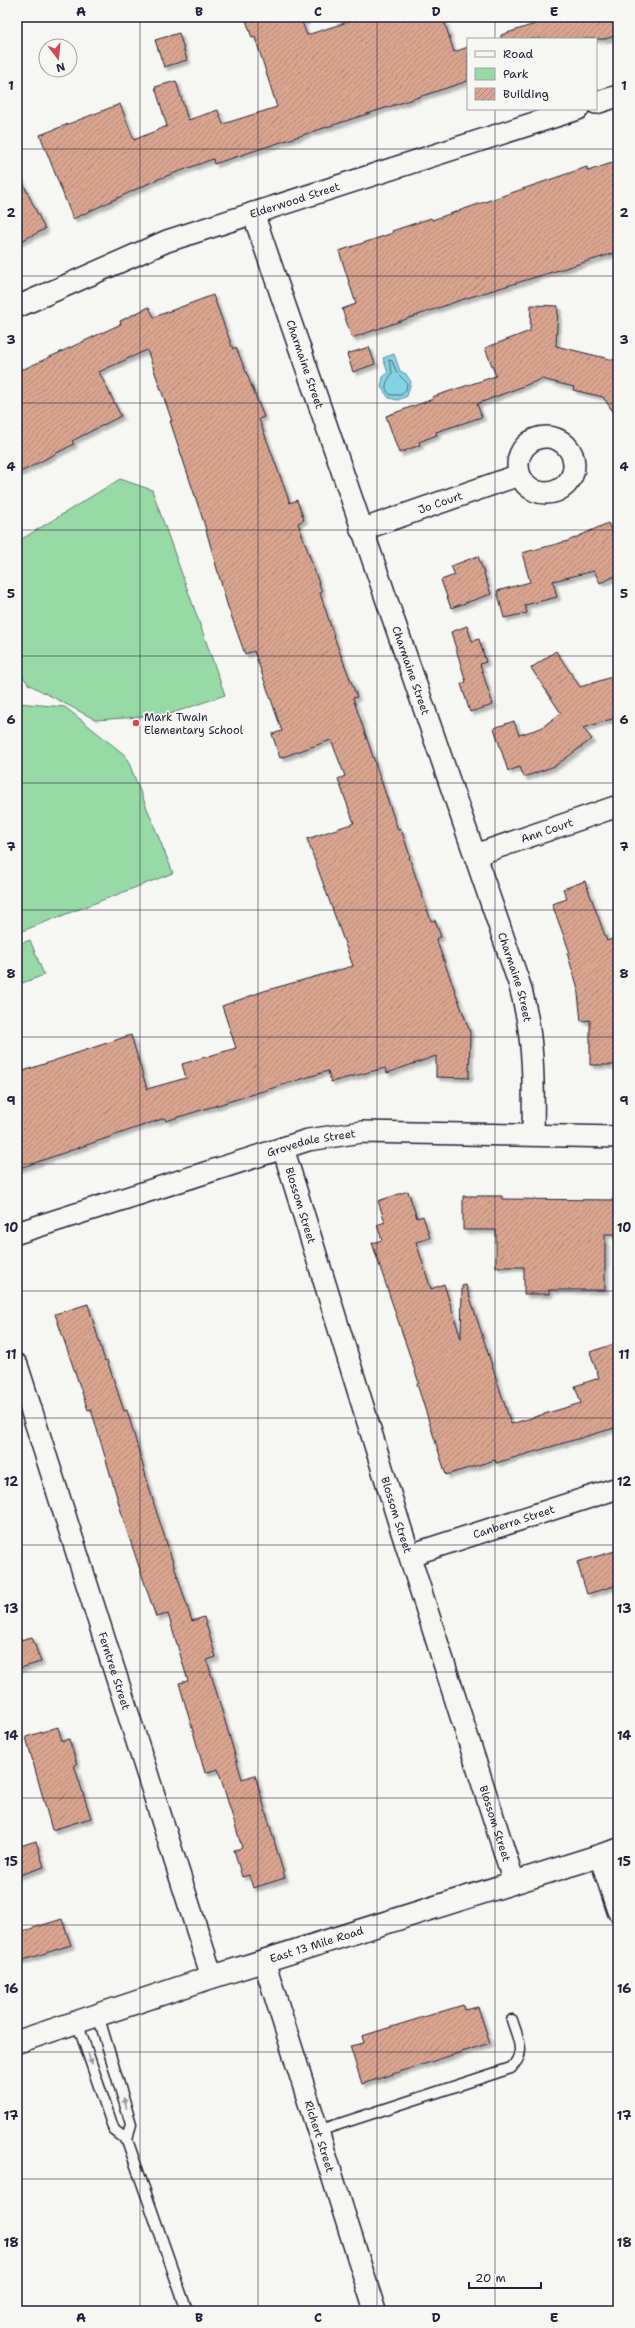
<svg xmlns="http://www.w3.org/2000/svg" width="635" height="2328" viewBox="0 0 635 2328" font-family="'Shantell Sans',sans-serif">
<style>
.green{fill:#98daa5;stroke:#5d7e70}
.water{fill:#84d3e2;stroke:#5d8c9f}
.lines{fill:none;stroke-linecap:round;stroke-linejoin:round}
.shore{stroke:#49697e;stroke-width:1}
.building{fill:url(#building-hatch);stroke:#22223b;filter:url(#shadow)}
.lane-casing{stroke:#22223b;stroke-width:13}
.street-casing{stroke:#22223b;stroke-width:24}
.secondary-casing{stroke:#22223b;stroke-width:25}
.lane{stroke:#f6f6f2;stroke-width:10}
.street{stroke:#f6f6f2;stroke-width:21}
.secondary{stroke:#f6f6f2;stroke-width:22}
.oneway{fill:#9797a0}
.grid{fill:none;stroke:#22223b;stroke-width:1;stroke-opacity:0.55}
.poi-dot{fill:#d1495b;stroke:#f6f6f2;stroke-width:1.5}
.labels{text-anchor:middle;stroke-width:3.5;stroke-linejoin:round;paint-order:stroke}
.street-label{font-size:11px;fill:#22223b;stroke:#f6f6f2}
.poi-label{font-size:11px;fill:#22223b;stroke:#f6f6f2;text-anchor:start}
.neatline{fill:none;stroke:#22223b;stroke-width:1.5}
.grid-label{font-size:13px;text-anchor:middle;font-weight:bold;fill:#22223b}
</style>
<defs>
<pattern id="building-hatch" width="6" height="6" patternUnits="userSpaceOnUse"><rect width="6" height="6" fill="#d9a58f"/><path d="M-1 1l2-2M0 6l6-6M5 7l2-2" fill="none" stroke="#b08676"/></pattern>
<filter id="shadow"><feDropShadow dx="3.5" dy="3.5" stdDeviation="1" flood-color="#0004"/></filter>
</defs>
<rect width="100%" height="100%" fill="#f6f6f2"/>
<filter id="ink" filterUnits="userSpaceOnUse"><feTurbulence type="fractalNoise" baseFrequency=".025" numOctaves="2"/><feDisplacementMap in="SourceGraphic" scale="8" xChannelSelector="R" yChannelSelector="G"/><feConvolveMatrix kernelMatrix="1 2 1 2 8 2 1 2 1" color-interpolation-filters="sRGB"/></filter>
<g filter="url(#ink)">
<!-- green -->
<g class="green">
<polygon points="120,479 152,490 225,695 167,715 96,720 28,684 17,667 17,542"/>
<polygon points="17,703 65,707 126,756 173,873 17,933"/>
<polygon points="30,940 44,975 17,985 17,945"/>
</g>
<!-- water -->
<polygon class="water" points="394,354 400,371 406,374 411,382 407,396 398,400 389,398 381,387 383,377 388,373 383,358"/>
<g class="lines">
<!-- shore -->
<path class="shore" d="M389,360L392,361L397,373L407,383L406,390L401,395H391C381,387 388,381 392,373Z"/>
</g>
<!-- building -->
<g class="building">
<polygon points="245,17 305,17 306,21 302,22 307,35 363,17 443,17 454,52 468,47 468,81 214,164 213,159 156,180 73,219 40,135 120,104 134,140 167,126 155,87 176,81 188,120 218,110 223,124 277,107 255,37 252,38"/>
<polygon points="556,17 614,17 618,35 605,39 501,39 501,35"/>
<polygon points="179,33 187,60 164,67 155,40"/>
<polygon points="618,161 618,252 464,299 352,338 342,309 356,304 339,251 393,233 392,231 431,218 432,220 587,167 588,171"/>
<polygon points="17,171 45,229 17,243"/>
<polygon points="213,295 233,349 236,347 264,417 259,419 290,503 297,500 304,520 298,523 322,592 320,593 337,645 357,697 353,698 398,830 401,829 410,856 409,857 431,921 435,920 441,937 436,939 470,1032 469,1078 436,1077 436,1056 387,1073 385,1068 331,1082 328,1071 166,1121 165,1118 17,1169 17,1073 131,1035 147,1089 186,1078 182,1064 236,1048 222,1006 264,991 353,966 307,839 354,823 338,779 345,776 331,740 280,758 272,734 282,731 254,651 245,654 227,604 204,523 170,421 172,421 147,350 99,372 121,416 72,441 74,444 17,474 17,369 24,369 121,324 120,321 149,307 154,317"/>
<polygon points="531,305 558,306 556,346 618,361 618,419 603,397 573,390 574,387 542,379 477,404 482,417 436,432 437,435 419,442 420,445 399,453 386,416 433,399 432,397 496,376 485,348 530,331"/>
<polygon points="369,347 375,364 353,372 347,354"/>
<polygon points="608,523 618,544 618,575 600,583 594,571 553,581 557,597 525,605 527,613 504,618 497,591 530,582 522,553 568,541"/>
<polygon points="478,556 491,594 451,608 441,580 455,575 451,566"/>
<polygon points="467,626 472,641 479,639 486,662 480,664 493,705 470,712 461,684 466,682 451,632"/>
<polygon points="556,651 580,687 618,675 618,717 583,728 592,739 555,766 524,777 520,767 508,771 494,728 514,721 519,735 541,728 561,713 531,668"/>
<polygon points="585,881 607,941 618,937 618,1065 590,1065 590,1020 581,1021 577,985 567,953 570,953 552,904 567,899 563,889"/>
<polygon points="408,1191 417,1218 423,1216 430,1238 416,1242 431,1289 444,1284 461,1339 462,1286 466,1285 511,1424 581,1403 575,1386 599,1378 590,1352 614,1344 618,1356 618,1427 496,1463 495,1460 446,1475 417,1384 419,1383 372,1243 382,1240 377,1225 385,1222 378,1201"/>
<polygon points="463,1196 502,1196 502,1199 618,1200 618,1234 605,1234 605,1290 549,1290 549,1294 524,1294 524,1267 496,1267 496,1230 463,1230"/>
<polygon points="88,1304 105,1361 107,1360 124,1411 127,1410 154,1504 192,1621 204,1617 216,1657 207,1660 242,1779 255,1775 285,1878 253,1888 249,1875 242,1877 234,1850 242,1848 218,1769 205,1773 179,1683 188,1681 168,1614 156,1617 126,1528 91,1409 88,1410 55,1314"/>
<polygon points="615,1551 618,1562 618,1585 587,1594 577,1562"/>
<polygon points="32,1637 41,1662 17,1669 17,1641"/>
<polygon points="58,1727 62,1741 69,1739 77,1764 74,1765 91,1818 52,1830 26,1737"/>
<polygon points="36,1841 44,1867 17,1876 17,1847"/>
<polygon points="62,1919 71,1945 17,1962 17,1933"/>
<polygon points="463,2005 464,2010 478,2007 490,2043 362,2084 350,2046 364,2043 362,2036"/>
</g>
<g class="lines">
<!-- lane casing -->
<g class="lane-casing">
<g id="lane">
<polyline points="98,2015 131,2124 127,2140 187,2311"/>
<polyline points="77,2022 114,2130 127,2140"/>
<path d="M318,2131L511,2068C527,2052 518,2040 512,2020"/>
</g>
</g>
<!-- street casing -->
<g class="street-casing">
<g id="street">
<polyline points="596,103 618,96"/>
<path id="s1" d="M253,213L519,983C534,1033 534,1083 533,1135"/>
<path id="s2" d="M17,307L167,241L578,109"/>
<circle cx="546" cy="465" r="28"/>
<path id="s3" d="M361,530L519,475"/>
<path id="s4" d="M475,855L618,806"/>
<path id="s5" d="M283,1148L400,1526L514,1882"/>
<path id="s6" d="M17,1233L283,1148L308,1140L362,1132L618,1137"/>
<path id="s7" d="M17,1365L212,1977"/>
<path id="s8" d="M410,1555L618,1488"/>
<polyline points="600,1856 618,1911"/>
<path id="s9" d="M264,1961L375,2311"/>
</g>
</g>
<!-- secondary casing -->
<g class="secondary-casing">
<g id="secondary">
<path id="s10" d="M17,2042L212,1977L618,1850"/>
</g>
</g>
<!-- lane -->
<use href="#lane" class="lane"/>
<!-- street -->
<use href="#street" class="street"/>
<!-- secondary -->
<use href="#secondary" class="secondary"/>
</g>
<!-- one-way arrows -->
<defs><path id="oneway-solid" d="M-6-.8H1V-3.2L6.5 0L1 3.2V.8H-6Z"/></defs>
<g class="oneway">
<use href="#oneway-solid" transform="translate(90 2059) rotate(71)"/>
<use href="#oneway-solid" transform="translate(125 2103) rotate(-107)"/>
</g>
</g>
<!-- grid -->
<path class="grid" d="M140,17V2311M258,17V2311M377,17V2311M495,17V39M495,109V2311M17,149H618M17,276H618M17,403H618M17,530H618M17,656H618M17,783H618M17,910H618M17,1037H618M17,1164H618M17,1291H618M17,1418H618M17,1545H618M17,1672H618M17,1798H618M17,1925H618M17,2052H618M17,2179H618"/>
<!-- markers -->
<circle class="poi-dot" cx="136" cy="723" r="4"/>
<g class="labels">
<!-- street labels -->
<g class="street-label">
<text dy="4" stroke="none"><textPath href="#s2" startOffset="298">Elderwood Street</textPath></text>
<text dy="4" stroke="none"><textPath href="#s1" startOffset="160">Charmaine Street</textPath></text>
<text dy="4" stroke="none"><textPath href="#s3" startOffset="84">Jo Court</textPath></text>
<text dy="4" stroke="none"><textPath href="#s1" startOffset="484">Charmaine Street</textPath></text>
<text dy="4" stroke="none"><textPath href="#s4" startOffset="76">Ann Court</textPath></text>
<text dy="4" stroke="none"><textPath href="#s1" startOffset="808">Charmaine Street</textPath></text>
<text dy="4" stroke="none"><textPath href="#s6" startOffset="308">Grovedale Street</textPath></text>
<text dy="4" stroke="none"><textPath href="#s5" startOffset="60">Blossom Street</textPath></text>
<text dy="4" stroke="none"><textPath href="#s5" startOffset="384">Blossom Street</textPath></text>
<text dy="4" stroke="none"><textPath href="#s8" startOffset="109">Canberra Street</textPath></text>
<text dy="4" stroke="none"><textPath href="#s7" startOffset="321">Ferntree Street</textPath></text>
<text dy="4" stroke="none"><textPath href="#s5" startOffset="708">Blossom Street</textPath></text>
<text dy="4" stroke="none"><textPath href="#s10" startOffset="315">East 13 Mile Road</textPath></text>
<text dy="4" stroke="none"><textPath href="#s9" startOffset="184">Richert Street</textPath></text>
</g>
<!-- poi labels -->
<g class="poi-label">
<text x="144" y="721">Mark Twain<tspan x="144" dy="13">Elementary School</tspan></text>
</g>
</g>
<!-- margin -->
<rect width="635" height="2328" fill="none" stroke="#f6f6f2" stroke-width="44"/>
<!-- legend -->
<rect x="467" y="38" width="130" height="72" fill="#f6f6f2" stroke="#a1a1a9"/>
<rect x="475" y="51" width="20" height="6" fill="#f6f6f2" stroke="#a1a1a9"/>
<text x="503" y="58" font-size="12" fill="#22223b">Road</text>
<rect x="475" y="68" width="20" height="12" fill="#98daa5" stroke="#a1a1a9"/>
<text x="503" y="78" font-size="12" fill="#22223b">Park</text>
<rect x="475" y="88" width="20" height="12" fill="url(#building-hatch)" stroke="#a1a1a9"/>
<text x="503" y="98" font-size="12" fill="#22223b">Building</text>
<!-- north arrow -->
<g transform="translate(58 58) rotate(164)"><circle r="19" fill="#f6f6f2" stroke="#a1a1a9"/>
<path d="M0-3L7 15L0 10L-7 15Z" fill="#d1495b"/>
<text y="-6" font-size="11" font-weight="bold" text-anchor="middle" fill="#22223b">N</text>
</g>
<!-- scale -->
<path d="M469 2282v6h72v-6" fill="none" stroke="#22223b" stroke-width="2"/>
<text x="475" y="2282" font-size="12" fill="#22223b" stroke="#f6f6f2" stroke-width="3" paint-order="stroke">20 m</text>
<rect x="22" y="22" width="591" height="2284" class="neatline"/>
<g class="grid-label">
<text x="81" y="16">A</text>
<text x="199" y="16">B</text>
<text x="318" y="16">C</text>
<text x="436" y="16">D</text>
<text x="554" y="16">E</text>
<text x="11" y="90">1</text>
<text x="624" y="90">1</text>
<text x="11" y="217">2</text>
<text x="624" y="217">2</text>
<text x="11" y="344">3</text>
<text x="624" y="344">3</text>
<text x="11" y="471">4</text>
<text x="624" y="471">4</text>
<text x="11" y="598">5</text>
<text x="624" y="598">5</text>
<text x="11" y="724">6</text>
<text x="624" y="724">6</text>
<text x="11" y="851">7</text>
<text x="624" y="851">7</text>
<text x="11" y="978">8</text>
<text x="624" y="978">8</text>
<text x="11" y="1105">9</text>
<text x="624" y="1105">9</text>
<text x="11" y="1232">10</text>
<text x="624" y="1232">10</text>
<text x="11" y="1359">11</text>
<text x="624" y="1359">11</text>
<text x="11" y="1486">12</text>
<text x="624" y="1486">12</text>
<text x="11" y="1613">13</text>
<text x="624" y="1613">13</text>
<text x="11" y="1740">14</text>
<text x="624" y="1740">14</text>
<text x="11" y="1866">15</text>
<text x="624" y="1866">15</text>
<text x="11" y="1993">16</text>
<text x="624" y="1993">16</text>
<text x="11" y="2120">17</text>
<text x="624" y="2120">17</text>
<text x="11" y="2247">18</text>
<text x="624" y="2247">18</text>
<text x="81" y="2322">A</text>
<text x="199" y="2322">B</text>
<text x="318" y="2322">C</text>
<text x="436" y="2322">D</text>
<text x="554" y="2322">E</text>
</g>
</svg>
